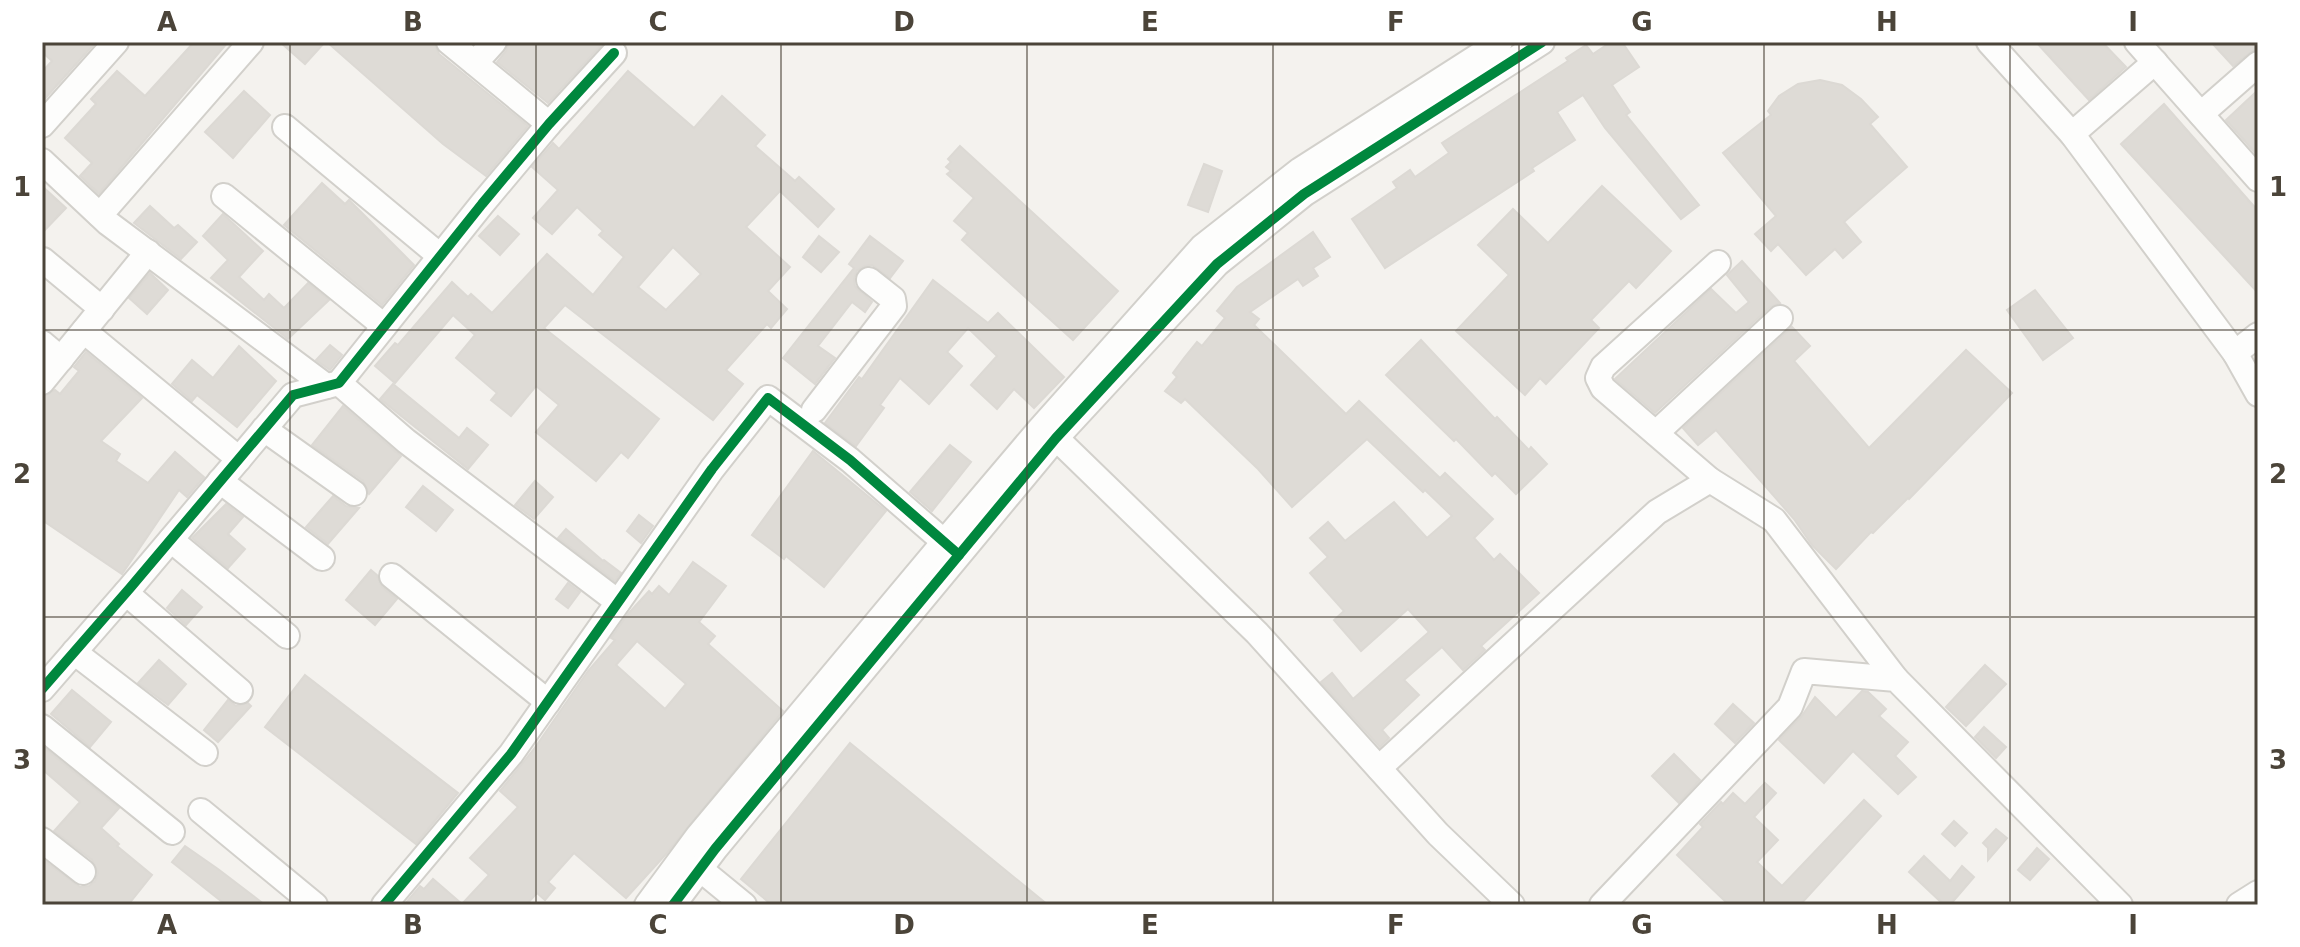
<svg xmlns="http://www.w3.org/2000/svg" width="2300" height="947" viewBox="0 0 2300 947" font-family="'DejaVu Sans',sans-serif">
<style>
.building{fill:#dedbd6;stroke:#dcd9d4;stroke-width:2;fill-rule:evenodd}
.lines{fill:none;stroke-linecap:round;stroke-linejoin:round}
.minor-casing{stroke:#d2d0cb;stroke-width:28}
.minor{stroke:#fdfdfc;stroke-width:24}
.cycleway-casing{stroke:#fff;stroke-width:15}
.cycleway{stroke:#00873e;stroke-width:10}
.grid{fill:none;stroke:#4b4439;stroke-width:2;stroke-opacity:0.55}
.neatline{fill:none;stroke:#4b4439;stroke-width:3}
.grid-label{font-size:26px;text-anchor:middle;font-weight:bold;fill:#4b4439}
</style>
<rect width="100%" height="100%" fill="#f4f2ee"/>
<!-- building -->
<g class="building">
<polygon points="42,42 96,42 42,102 42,72 52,61 42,52"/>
<polygon points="194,42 228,42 99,194 80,176 92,163 65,138 96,104 91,99 117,71 145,96"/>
<polygon points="280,42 325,42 305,64"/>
<polygon points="327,42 434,42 439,54 528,126 486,176 443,144"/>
<polygon points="509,42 604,42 548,103 497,62 506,51"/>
<polygon points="1611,42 1622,42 1639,67 1612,85 1630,112 1626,115 1699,205 1681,219 1605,128 1583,95 1557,112 1575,140 1532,168 1534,171 1385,268 1352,219 1397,188 1393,182 1410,170 1415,177 1449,153 1442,143 1568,61 1566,58 1586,45 1593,54"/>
<polygon points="2036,42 2102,42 2126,67 2089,100"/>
<polygon points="2211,42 2258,42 2258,47 2233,66"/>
<path d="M628,71L694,128L722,96L765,135L755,146L795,181L799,177L834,209L818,227L780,191L746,227L790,267L768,291L787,309L771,328L767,324L726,370L743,384L713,420L565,305L544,328L659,419L628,458L621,452L596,481L536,432L559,405L536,386L511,416L491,400L497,393L456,358L475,335L453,315L395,383L375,366L395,343L398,345L452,282L468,297L471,294L492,313L547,254L593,295L624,257L599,235L603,231L577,207L552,234L533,218L558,190L532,167L553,143L559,149ZM673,247L701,274L666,310L638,287Z"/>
<polygon points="1820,80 1842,85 1861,99 1878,117 1870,124 1907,167 1844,222 1861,242 1843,258 1835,249 1806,275 1778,244 1771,251 1755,234 1776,216 1723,153 1771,115 1768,111 1779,96 1798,84"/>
<polygon points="2258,90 2258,156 2226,120"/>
<polygon points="244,91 270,115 233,158 205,132"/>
<polygon points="2164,104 2258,211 2258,293 2121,144"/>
<polygon points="960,146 1118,291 1073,340 962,240 968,233 954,221 974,198 947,174 951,171 946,167 951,162 948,159"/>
<polygon points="1204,164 1222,171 1208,212 1188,205"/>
<polygon points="322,183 345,204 349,200 414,265 382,305 284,225"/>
<polygon points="42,186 66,208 42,233"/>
<polygon points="1602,186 1671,251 1636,288 1629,281 1591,320 1599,328 1546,384 1540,378 1525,395 1456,331 1509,275 1478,245 1513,209 1548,243"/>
<polygon points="150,206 174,228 178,225 197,242 181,259 134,223"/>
<polygon points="223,214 263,251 239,277 264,300 269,294 284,308 308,283 329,300 288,339 211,278 228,260 203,236"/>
<polygon points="498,216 519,234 500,255 479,236"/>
<polygon points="1313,232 1330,257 1313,268 1318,276 1303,286 1298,279 1250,312 1259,319 1254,325 1346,414 1359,401 1440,478 1445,473 1493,519 1474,538 1494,560 1500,554 1539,593 1481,646 1485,650 1463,670 1442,647 1404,680 1419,695 1382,730 1389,738 1380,747 1321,682 1332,673 1353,699 1429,632 1408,609 1361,651 1334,620 1344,611 1310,573 1328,557 1310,538 1328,522 1345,541 1394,502 1427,538 1452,516 1425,490 1423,492 1367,439 1292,507 1258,469 1185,399 1181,403 1165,391 1177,377 1173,373 1184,358 1197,342 1202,346 1225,318 1217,311 1237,287"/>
<polygon points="819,236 839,252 821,272 803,257"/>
<polygon points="870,236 903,261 890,278 872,265 864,266 857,271 854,279 855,286 872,302 865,312 852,302 818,346 835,358 815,384 783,358 854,268 849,264"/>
<polygon points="1742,261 1780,303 1770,307 1655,413 1615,379 1711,289 1736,313 1749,302 1727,275"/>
<polygon points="150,273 168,290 147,314 129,298"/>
<polygon points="933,280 988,323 998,313 1064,377 1034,408 1014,389 997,409 971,385 997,356 968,328 947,352 962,366 929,404 900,378 880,405 884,408 856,446 825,423 859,377 862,379"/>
<polygon points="2035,290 2073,338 2043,360 2007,310"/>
<polygon points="1792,327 1810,346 1794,361 1869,448 1966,350 2012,393 1909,499 1908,498 1873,533 1871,532 1836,569 1812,545 1794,519 1716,430 1698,445 1683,428"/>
<polygon points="1421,340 1495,419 1497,417 1529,450 1531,447 1547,464 1516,494 1495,473 1492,476 1456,439 1454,441 1386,375"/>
<polygon points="330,345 342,355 330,370 316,360"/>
<polygon points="239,346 276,381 237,427 197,395 192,401 172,384 192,360 213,378"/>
<polygon points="86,352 142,398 101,441 120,454 116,461 148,483 175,452 204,477 187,497 179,490 122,574 42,520 42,397 55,390 60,394 79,371 74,367"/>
<polygon points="393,384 459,438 467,428 488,445 468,469 380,399"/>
<polygon points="343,406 401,456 369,494 363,481 312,445"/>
<polygon points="950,445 971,462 932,511 910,492"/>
<polygon points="813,451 886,511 824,587 786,556 784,559 752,535"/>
<polygon points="535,481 553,497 534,519 515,505"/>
<polygon points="423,486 453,510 436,531 406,507"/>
<polygon points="333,496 346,506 359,508 328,544 306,527"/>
<polygon points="226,504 243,517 228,534 245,549 228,568 192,538"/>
<polygon points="639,515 653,526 641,543 627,531"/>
<polygon points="566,529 603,561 604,560 621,573 615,581 558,538"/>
<path d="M693,562L726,586L699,622L715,636L708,644L783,711L667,853L626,898L574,853L548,882L555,888L545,900L537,893L526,905H404L420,886L424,889L433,879L462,904L489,875L470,858L518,807L500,791L534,749L588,671L615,640L611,638L628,614L649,591L652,594L659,586L669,595ZM637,641L686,684L665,709L616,665Z"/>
<polygon points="371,570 377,575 382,587 397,599 375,625 346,600"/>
<polygon points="568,583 580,592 568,608 556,599"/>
<polygon points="182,590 202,607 186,625 167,608"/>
<polygon points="159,660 186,684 168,705 138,683"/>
<polygon points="1985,665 2006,684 1966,726 1946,707"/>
<polygon points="305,675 458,793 416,844 265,727"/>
<polygon points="72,690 111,722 90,747 51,714"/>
<polygon points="1862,691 1868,692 1886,709 1879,716 1908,742 1895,756 1916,777 1898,794 1853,751 1824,783 1779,740 1801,717 1815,697 1836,718"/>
<polygon points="228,700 236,706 248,703 251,706 218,742 204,730"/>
<polygon points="1733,704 1754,723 1735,743 1715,724"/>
<polygon points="1984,727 2006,747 1996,758 1975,737"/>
<polygon points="850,743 1048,905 772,905 741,879"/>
<polygon points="42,746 119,808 101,828 119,844 117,846 152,875 128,905 51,905 42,898 42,859 80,887 89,886 95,881 98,873 92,860 54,831 80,802 42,769"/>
<polygon points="1674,754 1700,780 1679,803 1652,776"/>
<polygon points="1765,783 1776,793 1754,817 1778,840 1757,862 1782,886 1864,800 1881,816 1800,905 1729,905 1677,855 1703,827 1700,824 1721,802 1723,804 1733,793 1745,804"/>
<polygon points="1954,821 1967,833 1955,846 1942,834"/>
<polygon points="1996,829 2007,838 1988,860 1988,848 1983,843"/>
<polygon points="185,846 218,869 265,905 226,905 172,862"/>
<polygon points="2037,848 2049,859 2030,880 2018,870"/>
<polygon points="1924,856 1950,881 1962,866 1974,877 1950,905 1944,905 1909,872"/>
</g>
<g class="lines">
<!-- minor casing -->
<g class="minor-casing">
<g id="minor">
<polyline points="449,42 549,124"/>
<polyline points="1989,42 2072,134 2235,353 2258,394"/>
<polyline points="2137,42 2258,179"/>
<polyline points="475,63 494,42"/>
<polyline points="2201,114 2258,64"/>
<polyline points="42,125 116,42"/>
<polyline points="285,127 440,256"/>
<polyline points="2072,134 2155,62"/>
<polyline points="42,161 108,223 326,386"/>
<polyline points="224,196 384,326"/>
<polyline points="100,215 251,42"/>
<polyline points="43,260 102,309"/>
<polyline points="84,331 239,459"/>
<polyline points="42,343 61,359"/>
<polyline points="2235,353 2258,335"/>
<polyline points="42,382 148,252"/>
<polyline points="339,383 406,441 618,602"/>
<polyline points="814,410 894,306 893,299 869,280"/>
<polyline points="264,429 354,493"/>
<polyline points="1656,433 1780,318"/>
<polyline points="1056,438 1257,633 1438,834 1512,905"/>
<polyline points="1710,480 1603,388 1598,378 1603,367 1718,263"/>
<polyline points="220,481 322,558"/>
<polyline points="171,540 287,636"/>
<polyline points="392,576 548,702"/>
<polyline points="126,593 240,691"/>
<polyline points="74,652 205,753"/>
<polyline points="42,689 130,588 293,395 339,383 482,204 549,124 614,53"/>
<polyline points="42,727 172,832"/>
<polyline points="1379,768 1657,512 1710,480 1774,520 1896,679"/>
<polyline points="201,811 315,905"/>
<polyline points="42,840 83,872"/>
<polyline points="700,869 744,905"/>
<polyline points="384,905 511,754 712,469 768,398 850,460 957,553"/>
<polyline points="647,905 698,836 944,542 1039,430 1202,247 1300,170 1500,42"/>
<polyline points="673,905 715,849 1056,438 1217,264 1304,194 1542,42"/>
<polyline points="1602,905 1790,707 1804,671 1896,679 2120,905"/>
<polyline points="2239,905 2258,893"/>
</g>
</g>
<!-- minor -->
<use href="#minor" class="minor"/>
<!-- cycleway casing -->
<g class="cycleway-casing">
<g id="cycleway">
<polyline points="42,689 130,588 293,395 339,383 482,204 549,124 614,53"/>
<polyline points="384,905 511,754 712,469 768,398 850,460 959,555"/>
<polyline points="673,905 715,849 1056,438 1217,264 1304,194 1542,42"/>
</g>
</g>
<!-- cycleway -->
<use href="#cycleway" class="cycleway"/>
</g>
<!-- grid -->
<path class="grid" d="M290,42V905M536,42V905M781,42V905M1027,42V905M1273,42V905M1519,42V905M1764,42V905M2010,42V905M42,330H2258M42,617H2258"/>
<!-- border -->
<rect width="2300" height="947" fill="none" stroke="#ffffff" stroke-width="88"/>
<rect x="44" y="44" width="2212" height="859" class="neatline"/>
<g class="grid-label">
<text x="167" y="31">A</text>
<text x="413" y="31">B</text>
<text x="658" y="31">C</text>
<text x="904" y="31">D</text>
<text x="1150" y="31">E</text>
<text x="1396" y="31">F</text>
<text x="1642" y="31">G</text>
<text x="1887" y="31">H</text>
<text x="2133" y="31">I</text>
<text x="22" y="196">1</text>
<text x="2278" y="196">1</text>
<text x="22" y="483">2</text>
<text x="2278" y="483">2</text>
<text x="22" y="769">3</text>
<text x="2278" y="769">3</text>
<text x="167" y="934">A</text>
<text x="413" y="934">B</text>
<text x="658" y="934">C</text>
<text x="904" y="934">D</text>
<text x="1150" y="934">E</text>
<text x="1396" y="934">F</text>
<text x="1642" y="934">G</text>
<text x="1887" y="934">H</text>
<text x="2133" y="934">I</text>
</g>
</svg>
